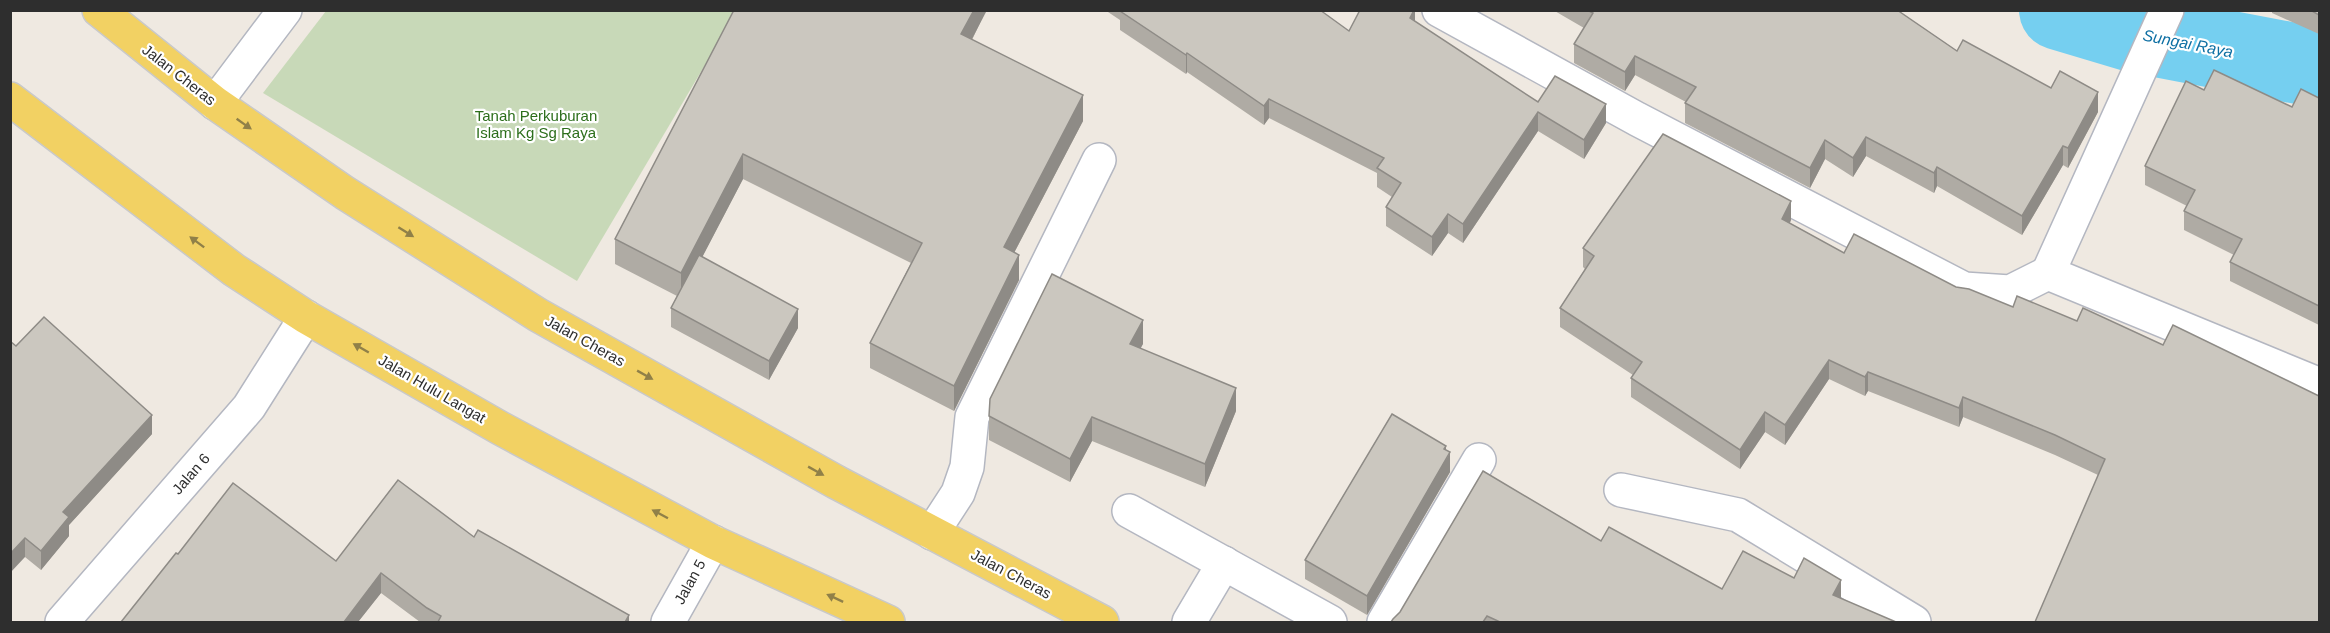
<svg xmlns="http://www.w3.org/2000/svg" width="2330" height="633" viewBox="0 0 2330 633" font-family="Arial,sans-serif">
<style>
.cemetery{fill:#c8d9b8}
.lines{fill:none;stroke-linecap:round;stroke-linejoin:round}
.river{stroke:#75cff0;stroke-width:80}
.minor-casing{stroke:#b4b7c1;stroke-width:36}
.major-casing{stroke:#c9c9c9;stroke-width:36}
.minor{stroke:#fff;stroke-width:33}
.major{stroke:#f2d163;stroke-width:33}
.wall{fill:#afaba4}
.shaded-wall{fill:#8e8b86}
.building{fill:#cbc7bf;stroke:#8e8b86;stroke-width:1.5}
.oneway{fill:#908048}
.labels{text-anchor:middle;stroke-width:4.5;stroke-linejoin:round;paint-order:stroke}
.street-label{font-size:15px;fill:#2e2e2e;stroke:#fff}
.park-label{font-size:15px;fill:#2c6e1b;stroke:#fff}
.water-label{font-size:16px;font-style:italic;fill:#0d6fa3;stroke:#fff}
</style>
<rect width="100%" height="100%" fill="#efe9e1"/>
<!-- cemetery -->
<polygon class="cemetery" points="326,11 737,11 577,281 263,93"/>
<g class="lines">
<!-- river -->
<polyline class="river" points="2059,10 2136,33 2320,68"/>
<!-- minor casing -->
<g class="minor-casing">
<g id="minor">
<polyline points="1439,10 1637,119 1964,289 2010,292 2048,273 2320,385"/>
<polyline points="215,103 285,10"/>
<polyline points="2048,273 2167,10"/>
<polyline points="1621,490 1738,515 1914,622"/>
<polyline points="1129,511 1330,622"/>
<polyline points="932,533 958,493 967,467 972,417 1099,160"/>
<polyline points="62,622 249,407 306,317"/>
<polyline points="668,622 713,542"/>
<polyline points="1189,622 1224,563"/>
<polyline points="1384,622 1479,460"/>
</g>
</g>
<!-- major casing -->
<g class="major-casing">
<g id="major">
<polyline points="99,10 215,103 345,193 538,315 836,482 1102,622"/>
<polyline points="10,99 234,270 306,317 500,428 713,542 888,622"/>
</g>
</g>
<!-- minor -->
<use href="#minor" class="minor"/>
<!-- major -->
<use href="#major" class="major"/>
</g>
<!-- wall -->
<g class="wall">
<polygon points="734,10 986,10 972,40 1083,121 1014,253 1019,280 954,411 870,368 870,343 911,263 743,179 702,257 798,328 769,380 671,327 671,308 677,296 615,264 615,239"/>
<polygon points="1105,10 1320,10 1349,31 1415,10 1415,22 1538,102 1606,123 1584,159 1538,131 1463,243 1448,233 1432,256 1386,226 1386,207 1392,197 1377,187 1377,173 1269,118 1264,125 1187,72 1186,74 1120,30 1120,20"/>
<polygon points="1553,10 1897,10 1957,51 2051,88 2098,112 2068,168 2063,165 2022,235 1937,186 1934,193 1866,156 1853,177 1825,159 1810,188 1685,123 1685,103 1686,102 1635,75 1625,91 1574,63 1574,44 1584,28"/>
<polygon points="2272,10 2319,10 2319,34 2272,13"/>
<polygon points="2319,98 2319,325 2230,281 2230,262 2234,255 2184,230 2184,211 2187,206 2145,185 2145,166 2292,107"/>
<polygon points="1791,220 1790,223 1844,253 1956,287 2013,307 2077,321 2163,345 2098,475 2055,455 1963,417 1959,427 1868,391 1865,396 1829,379 1785,445 1765,432 1740,469 1631,397 1631,378 1633,375 1560,327 1560,308 1585,269 1583,267 1583,248"/>
<polygon points="1143,344 1140,348 1236,411 1205,487 1092,441 1070,482 989,440 989,416"/>
<polygon points="16,346 152,434 69,525 69,536 41,570 25,557"/>
<polygon points="1446,450 1450,472 1367,615 1305,579 1305,560"/>
<polygon points="474,537 629,622 420,622 381,593 358,622 121,622 178,554 336,561"/>
<polygon points="1601,541 1722,589 1794,578 1896,622 1391,622"/>
</g>
<!-- shaded-wall -->
<g class="shaded-wall">
<polygon points="974,10 986,10 986,12 961,60 961,34"/>
<polygon points="1414,10 1415,10 1415,27 1410,18"/>
<polygon points="1187,53 1187,72 1186,74 1186,55"/>
<polygon points="1635,56 1635,75 1625,91 1625,72"/>
<polygon points="2098,92 2098,112 2068,168 2068,148"/>
<polygon points="1083,95 1083,121 1004,272 1004,247"/>
<polygon points="1269,99 1269,118 1264,125 1264,106"/>
<polygon points="1606,104 1606,123 1584,159 1584,140"/>
<polygon points="1538,112 1538,131 1463,243 1463,224"/>
<polygon points="1866,137 1866,156 1853,177 1853,158"/>
<polygon points="1825,140 1825,159 1810,188 1810,168"/>
<polygon points="2063,146 2063,165 2022,235 2022,216"/>
<polygon points="743,154 743,179 681,298 681,273"/>
<polygon points="1937,167 1937,186 1934,193 1934,173"/>
<polygon points="1791,201 1791,220 1782,238 1782,219"/>
<polygon points="1448,214 1448,233 1432,256 1432,237"/>
<polygon points="1019,255 1019,280 954,411 954,386"/>
<polygon points="798,309 798,328 769,380 769,361"/>
<polygon points="1143,320 1143,344 1130,368 1130,344"/>
<polygon points="1829,360 1829,379 1785,445 1785,425"/>
<polygon points="1868,372 1868,391 1865,396 1865,377"/>
<polygon points="1236,388 1236,411 1205,487 1205,464"/>
<polygon points="1963,397 1963,417 1959,427 1959,408"/>
<polygon points="1765,412 1765,432 1740,469 1740,450"/>
<polygon points="152,415 152,434 69,525 69,536 41,570 41,551 63,512"/>
<polygon points="1092,417 1092,441 1070,482 1070,459"/>
<polygon points="1446,446 1446,460 1450,452 1450,472 1367,615 1367,596"/>
<polygon points="25,538 25,557 10,573 10,554"/>
<polygon points="381,573 381,593 358,622 344,622"/>
<polygon points="1841,580 1841,600 1833,595"/>
<polygon points="629,615 629,622 625,622"/>
</g>
<!-- building -->
<g class="building">
<polygon points="734,10 974,10 961,34 1083,95 1004,247 1019,255 954,386 870,343 922,243 743,154 681,273 615,239"/>
<polygon points="1320,10 1349,31 1360,10 1414,10 1410,18 1538,102 1555,76 1606,104 1584,140 1538,112 1463,224 1448,214 1432,237 1386,207 1401,183 1377,168 1384,158 1269,99 1264,106 1187,53 1186,55 1120,11"/>
<polygon points="1587,10 1897,10 1957,51 1963,40 2051,88 2060,71 2098,92 2068,148 2063,146 2022,216 1937,167 1934,173 1866,137 1853,158 1825,140 1810,168 1685,103 1696,87 1635,56 1625,72 1574,44 1593,13"/>
<polygon points="2310,10 2319,10 2319,15"/>
<polygon points="2214,70 2292,107 2301,89 2319,98 2319,306 2230,262 2242,239 2184,211 2195,190 2145,166 2186,81 2204,90"/>
<polygon points="1663,134 1791,201 1782,219 1844,253 1854,234 1956,287 1969,289 2013,307 2017,296 2077,321 2083,308 2163,345 2173,325 2319,396 2319,622 2035,622 2105,459 2055,435 1963,397 1959,408 1868,372 1865,377 1829,360 1785,425 1765,412 1740,450 1631,378 1642,362 1560,308 1594,256 1583,248"/>
<polygon points="699,255 798,309 769,361 671,308"/>
<polygon points="1052,274 1143,320 1130,344 1236,388 1205,464 1092,417 1070,459 989,416 990,399"/>
<polygon points="44,317 152,415 63,512 69,517 41,551 25,538 10,554 10,341 16,346"/>
<polygon points="1392,414 1446,446 1444,449 1450,452 1367,596 1305,560"/>
<polygon points="1483,471 1601,541 1609,527 1722,589 1743,551 1794,578 1804,558 1841,580 1833,595 1896,622 1500,622 1487,616 1483,622 1391,622 1393,619 1400,612"/>
<polygon points="398,480 474,537 478,530 629,615 625,622 438,622 441,616 427,608 381,573 344,622 121,622 176,553 178,554 233,483 336,561"/>
</g>
<!-- one-way arrows -->
<defs><path id="oneway-solid" d="M-6-.8H1V-3.2L6.5 0L1 3.2V.8H-6Z" transform="scale(1.5)"/></defs>
<g class="oneway">
<use href="#oneway-solid" transform="translate(244 124) rotate(35)"/>
<use href="#oneway-solid" transform="translate(406 232) rotate(32)"/>
<use href="#oneway-solid" transform="translate(197 242) rotate(-143)"/>
<use href="#oneway-solid" transform="translate(361 348) rotate(-150)"/>
<use href="#oneway-solid" transform="translate(645 375) rotate(29)"/>
<use href="#oneway-solid" transform="translate(816 471) rotate(29)"/>
<use href="#oneway-solid" transform="translate(660 514) rotate(-152)"/>
<use href="#oneway-solid" transform="translate(835 598) rotate(-155)"/>
</g>
<g class="labels">
<!-- street labels -->
<g class="street-label">
<text transform="translate(179 75) rotate(38)" y="5">Jalan Cheras</text>
<text transform="translate(585 341) rotate(29)" y="5">Jalan Cheras</text>
<text transform="translate(432 389) rotate(30)" y="5">Jalan Hulu Langat</text>
<text transform="translate(191 474) rotate(-49)" y="5">Jalan 6</text>
<text transform="translate(1011 574) rotate(28)" y="5">Jalan Cheras</text>
<text transform="translate(690 582) rotate(-61)" y="5">Jalan 5</text>
</g>
<!-- park labels -->
<g class="park-label">
<text x="536" y="121">Tanah Perkuburan<tspan x="536" dy="17">Islam Kg Sg Raya</tspan></text>
</g>
<!-- water labels -->
<g class="water-label">
<text transform="translate(2188 43) rotate(11)" y="6">Sungai Raya</text>
</g>
</g>
<!-- border -->
<rect width="2330" height="633" fill="none" stroke="#2e2e2e" stroke-width="24"/>
</svg>
